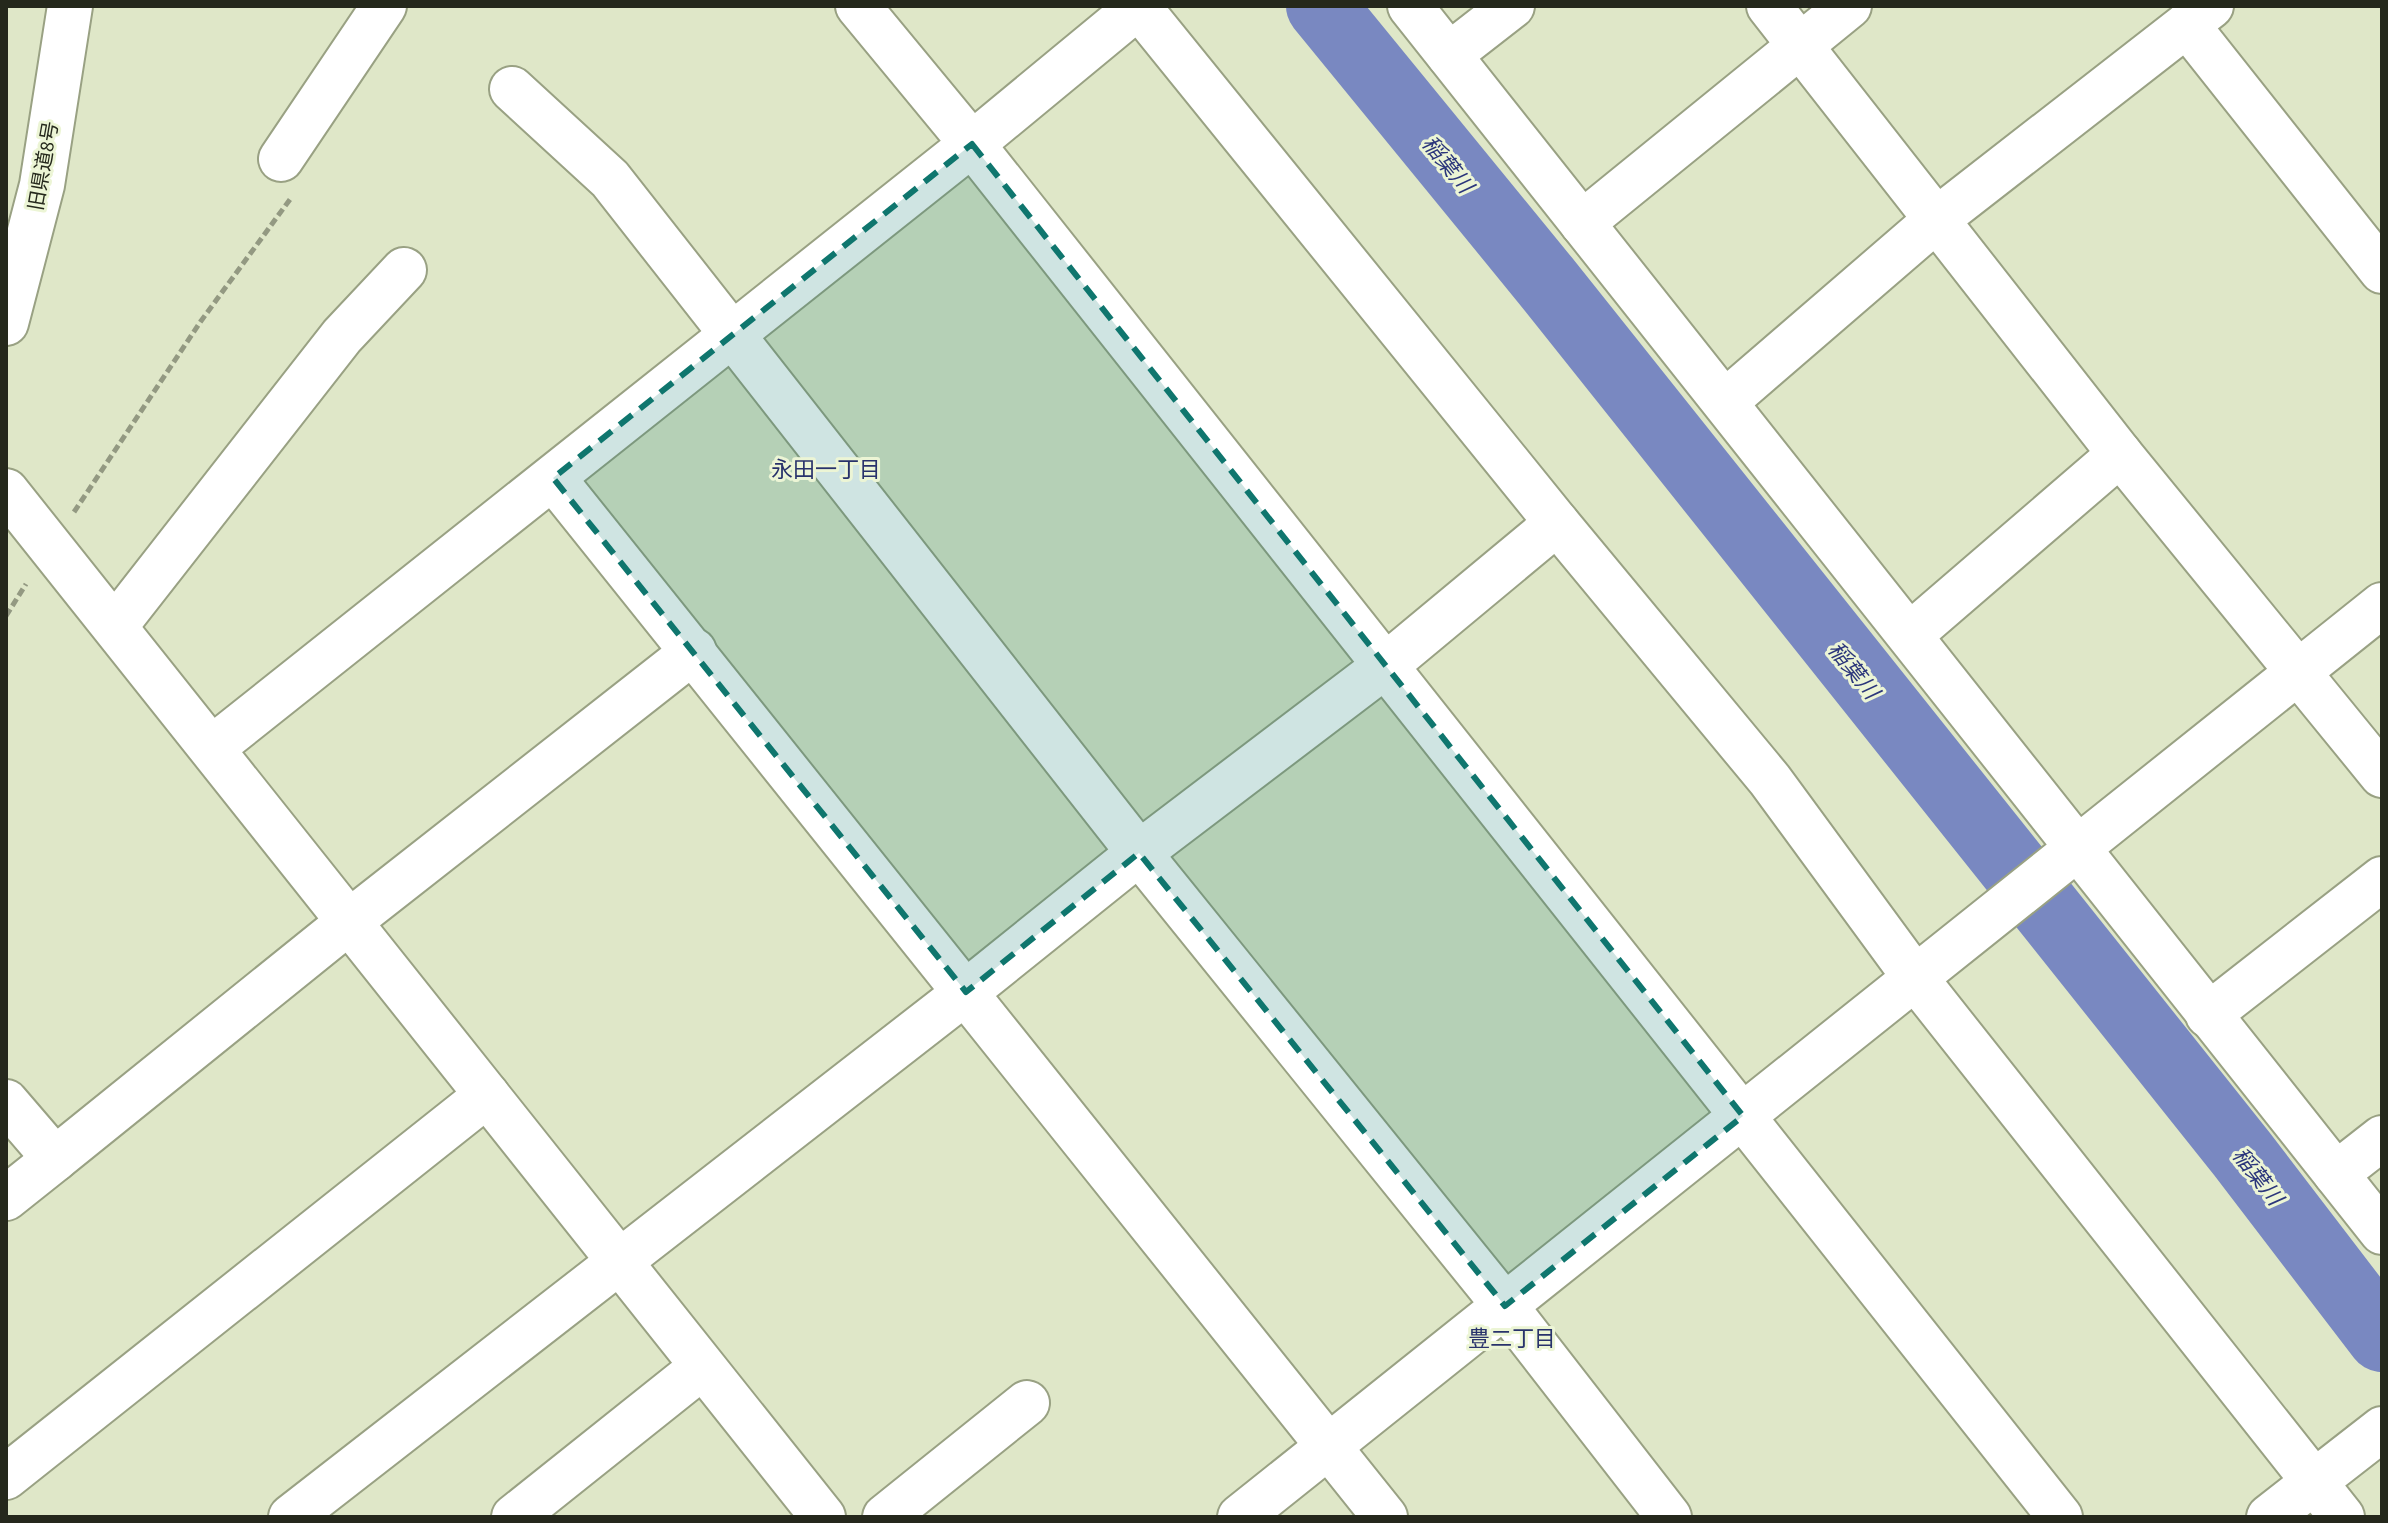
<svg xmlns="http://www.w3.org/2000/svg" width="2388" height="1523" viewBox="0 0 2388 1523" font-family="'Source Sans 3','Noto Sans JP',sans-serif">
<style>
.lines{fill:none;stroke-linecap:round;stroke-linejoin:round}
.river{stroke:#7988c1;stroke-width:70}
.minor-casing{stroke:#99a183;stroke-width:48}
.path{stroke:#939982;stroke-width:5;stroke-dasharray:8 4;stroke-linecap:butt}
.minor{stroke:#fff;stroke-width:44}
.marked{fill:#0f766e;fill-opacity:0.2;stroke:#0f766e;stroke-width:6;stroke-dasharray:16 10;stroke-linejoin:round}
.labels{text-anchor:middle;stroke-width:6;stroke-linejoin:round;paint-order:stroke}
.street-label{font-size:20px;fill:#25281c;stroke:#ecf5d5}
.water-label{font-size:22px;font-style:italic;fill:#2b367b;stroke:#ecf5d5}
.neighbourhood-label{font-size:22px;fill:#28326b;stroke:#ecf5d5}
</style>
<rect width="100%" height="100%" fill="#dfe7c8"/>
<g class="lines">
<!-- river -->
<polyline class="river" points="1321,6 1545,280 2242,1154 2382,1337"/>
<!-- minor casing -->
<g class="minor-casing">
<g id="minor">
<polyline points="858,6 972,144 2060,1517"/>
<polyline points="1138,6 1557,523 1770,780 1916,979 2342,1517"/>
<polyline points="1410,6 2382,1232"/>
<polyline points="1769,6 2120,454 2382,775"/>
<polyline points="2187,25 2382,271"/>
<polyline points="1449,55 1512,6"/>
<polyline points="512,89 610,179 1139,853 1505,1306 1669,1517"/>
<polyline points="281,159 384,6"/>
<polyline points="1582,223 1849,6"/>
<polyline points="6,323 42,185 70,6"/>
<polyline points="1725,402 1936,220 2211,6"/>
<polyline points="553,478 1385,1517"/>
<polyline points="6,491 823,1517"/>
<polyline points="116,625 342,336 404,270"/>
<polyline points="1911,634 2120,454"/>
<polyline points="212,748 972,144 1139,6"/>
<polyline points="2208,1015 2382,879"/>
<polyline points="6,1102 55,1159 350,921 694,651"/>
<polyline points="2336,1174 2382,1138"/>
<polyline points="6,1198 55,1159"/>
<polyline points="6,1477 487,1095"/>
<polyline points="291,1517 966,992 1139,853 1385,666 1557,523"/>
<polyline points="514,1517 702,1367"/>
<polyline points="885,1517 1027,1403"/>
<polyline points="1240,1517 2382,605"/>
<polyline points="2269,1517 2382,1429"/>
</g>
</g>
<!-- path -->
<g class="path">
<polyline points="74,512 201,321 291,198"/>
<polyline points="6,616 26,584"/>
</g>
<!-- minor -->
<use href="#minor" class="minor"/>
</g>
<!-- marked area -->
<path class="marked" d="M972,144L1743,1116L1505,1306L1139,853L966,992L553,478Z"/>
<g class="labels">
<!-- street labels -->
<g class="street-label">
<text transform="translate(43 166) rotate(-80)" y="7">旧県道8号</text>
</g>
<!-- water labels -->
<g class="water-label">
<text transform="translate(1448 164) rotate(51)" y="8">稲葉川</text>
<text transform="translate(1854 670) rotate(51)" y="8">稲葉川</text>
<text transform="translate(2258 1176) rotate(52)" y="8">稲葉川</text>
</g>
<!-- neighbourhood labels -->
<g class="neighbourhood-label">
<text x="826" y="477">永田一丁目</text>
<text x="1512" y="1346">豊二丁目</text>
</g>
</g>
<!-- border -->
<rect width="2388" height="1523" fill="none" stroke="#25281c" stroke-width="16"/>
</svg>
